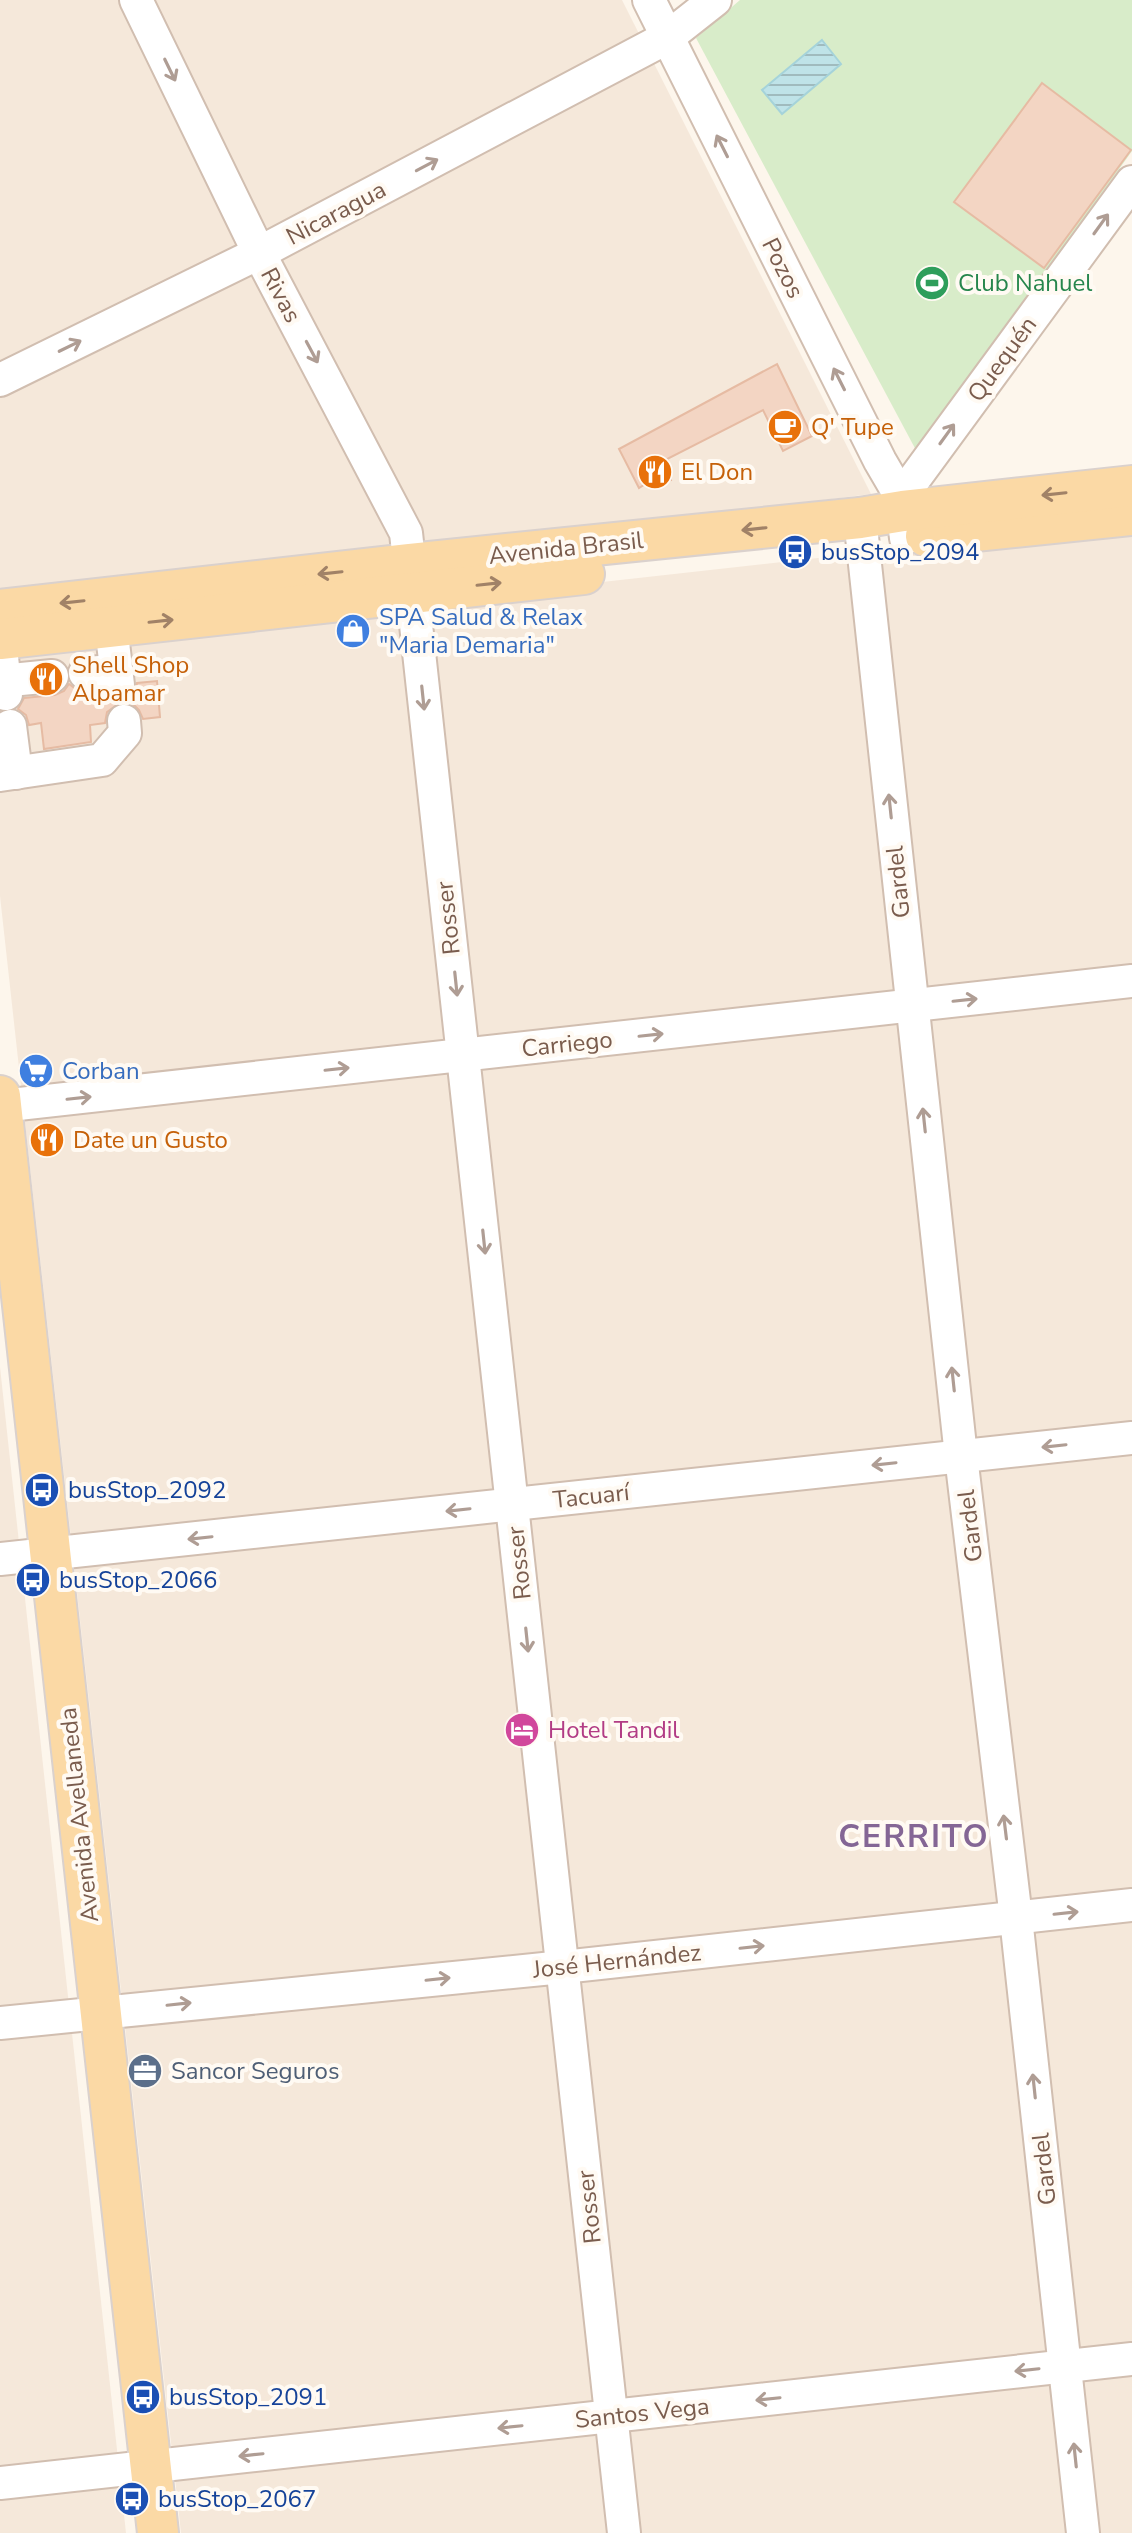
<svg xmlns="http://www.w3.org/2000/svg" width="1132" height="2533" viewBox="0 0 1132 2533" font-family="'Nunito Sans',sans-serif">
<style>
.residential{fill:#f5e8da}
.park{fill:#d8ecc9}
.water{fill:url(#water-rules);stroke:#a5d3da;stroke-width:2}
.building{fill:#f3d5c3;stroke:#e6bba3;stroke-width:2}
.lines{fill:none;stroke-linecap:round;stroke-linejoin:round}
.minor-casing{stroke:#d1beb0;stroke-width:36}
.major-casing{stroke:#dad1cd;stroke-width:44}
.minor{stroke:#fff;stroke-width:32}
.major{stroke:#fbd9a5;stroke-width:40}
.oneway{stroke:#af9d94}
.oneway2{stroke:#a18267}
.labels{text-anchor:middle;stroke-width:8;stroke-linejoin:round;paint-order:stroke}
.street-label{font-size:24px;fill:#7a5c4d;stroke:#fffaf3}
.leisure-label{font-size:24px;fill:#27864d;stroke:#fffaf3;text-anchor:start}
.food-label{font-size:24px;fill:#c56008;stroke:#fffaf3;text-anchor:start}
.transit-label{font-size:24px;fill:#164399;stroke:#fffaf3;text-anchor:start}
.shop-label{font-size:24px;fill:#366cbe;stroke:#fffaf3;text-anchor:start}
.hotel-label{font-size:24px;fill:#b23c85;stroke:#fffaf3;text-anchor:start}
.service-label{font-size:24px;fill:#4e5e75;stroke:#fffaf3;text-anchor:start}
.district-label{font-size:32px;font-weight:bold;letter-spacing:2px;fill:#846695;stroke:#fffaf3}
</style>
<defs>
<pattern id="water-rules" width="6" height="5" patternUnits="userSpaceOnUse" patternTransform="scale(2)"><rect width="6" height="5" fill="#bfe3e8"/><path d="M0 2.5h6" fill="none" stroke="#a0bbbe"/></pattern>
</defs>
<rect width="100%" height="100%" fill="#fdf6ec"/>
<!-- residential -->
<g class="residential">
<polygon points="0,0 622,0 871,494 0,604"/>
<polygon points="1132,523 1132,2533 181,2533 0,896 0,649"/>
<polygon points="0,1367 126,2533 0,2533"/>
</g>
<!-- park -->
<polygon class="park" points="740,0 1132,0 1132,151 917,452 696,38"/>
<!-- water -->
<polygon class="water" points="822,40 841,64 782,114 762,90"/>
<!-- building -->
<g class="building">
<polygon points="1042,83 1131,150 1044,268 954,202"/>
<polygon points="777,364 812,436 783,451 763,410 667,459 671,480 650,481 639,488 619,449"/>
<polygon points="157,681 160,717 143,719 139,710 133,704 124,702 135,693 137,683"/>
<polygon points="69,684 77,690 101,691 110,702 118,704 107,712 105,723 90,725 91,742 44,749 41,723 29,725 26,715 18,709 24,698 55,695 64,691"/>
</g>
<g class="lines">
<!-- minor casing -->
<g class="minor-casing">
<g id="minor">
<polyline points="136,0 259,253 406,533 624,2533"/>
<polyline points="649,0 880,461 901,497 906,538"/>
<polyline points="0,380 259,253 668,37 715,0"/>
<polyline points="901,497 1132,182"/>
<polyline points="860,518 961,1456 1016,1918 1083,2533"/>
<polyline points="111,626 118,685"/>
<polyline points="0,639 6,694"/>
<polyline points="85,673 116,671"/>
<polyline points="0,681 52,676"/>
<polyline points="10,726 16,773"/>
<polyline points="0,775 102,760 125,733 124,721"/>
<polyline points="0,1106 1132,981"/>
<polyline points="0,1559 1132,1438"/>
<polyline points="0,2023 563,1967 1132,1905"/>
<polyline points="0,2483 1132,2359"/>
</g>
</g>
<!-- major casing -->
<g class="major-casing">
<g id="major">
<polyline points="926,536 1132,515"/>
<polyline points="0,610 408,564 860,518 903,511 1132,486"/>
<polyline points="0,639 584,574"/>
<polyline points="0,1096 158,2533"/>
</g>
</g>
<!-- minor -->
<use href="#minor" class="minor"/>
<!-- major -->
<use href="#major" class="major"/>
</g>
<!-- one-way arrows -->
<defs><path id="oneway-shaft" d="M-6 0H5M1.5-3L5.5 0L1.5 3" fill="none" stroke-width="1.6" stroke-linecap="round" stroke-linejoin="round" transform="scale(2)"/></defs>
<g class="oneway">
<use href="#oneway-shaft" transform="translate(170 70) rotate(64)"/>
<use href="#oneway-shaft" transform="translate(722 146) rotate(-117)"/>
<use href="#oneway-shaft" transform="translate(427 165) rotate(-28)"/>
<use href="#oneway-shaft" transform="translate(1101 224) rotate(-54)"/>
<use href="#oneway-shaft" transform="translate(70 346) rotate(-26)"/>
<use href="#oneway-shaft" transform="translate(312 352) rotate(62)"/>
<use href="#oneway-shaft" transform="translate(839 379) rotate(-117)"/>
<use href="#oneway-shaft" transform="translate(947 434) rotate(-54)"/>
<use href="#oneway-shaft" transform="translate(423 698) rotate(84)"/>
<use href="#oneway-shaft" transform="translate(890 806) rotate(-96)"/>
<use href="#oneway-shaft" transform="translate(456 984) rotate(84)"/>
<use href="#oneway-shaft" transform="translate(965 1000) rotate(-6)"/>
<use href="#oneway-shaft" transform="translate(651 1035) rotate(-6)"/>
<use href="#oneway-shaft" transform="translate(337 1069) rotate(-6)"/>
<use href="#oneway-shaft" transform="translate(79 1098) rotate(-6)"/>
<use href="#oneway-shaft" transform="translate(924 1120) rotate(-96)"/>
<use href="#oneway-shaft" transform="translate(484 1242) rotate(84)"/>
<use href="#oneway-shaft" transform="translate(953 1379) rotate(-96)"/>
<use href="#oneway-shaft" transform="translate(1054 1446) rotate(174)"/>
<use href="#oneway-shaft" transform="translate(884 1464) rotate(174)"/>
<use href="#oneway-shaft" transform="translate(458 1510) rotate(174)"/>
<use href="#oneway-shaft" transform="translate(200 1538) rotate(174)"/>
<use href="#oneway-shaft" transform="translate(527 1640) rotate(84)"/>
<use href="#oneway-shaft" transform="translate(1005 1827) rotate(-97)"/>
<use href="#oneway-shaft" transform="translate(1066 1913) rotate(-6)"/>
<use href="#oneway-shaft" transform="translate(752 1947) rotate(-6)"/>
<use href="#oneway-shaft" transform="translate(438 1979) rotate(-6)"/>
<use href="#oneway-shaft" transform="translate(179 2004) rotate(-6)"/>
<use href="#oneway-shaft" transform="translate(1034 2086) rotate(-96)"/>
<use href="#oneway-shaft" transform="translate(1027 2370) rotate(174)"/>
<use href="#oneway-shaft" transform="translate(768 2399) rotate(174)"/>
<use href="#oneway-shaft" transform="translate(510 2427) rotate(174)"/>
<use href="#oneway-shaft" transform="translate(251 2455) rotate(174)"/>
<use href="#oneway-shaft" transform="translate(1075 2455) rotate(-96)"/>
</g>
<g class="oneway2">
<use href="#oneway-shaft" transform="translate(1054 494) rotate(174)"/>
<use href="#oneway-shaft" transform="translate(754 529) rotate(174)"/>
<use href="#oneway-shaft" transform="translate(330 573) rotate(174)"/>
<use href="#oneway-shaft" transform="translate(489 584) rotate(-6)"/>
<use href="#oneway-shaft" transform="translate(72 602) rotate(174)"/>
<use href="#oneway-shaft" transform="translate(161 621) rotate(-6)"/>
</g>
<!-- icons -->
<defs>
<g id="stadium-disc" transform="scale(1.8)"><circle r="9.5" fill="#2e9e5b" stroke="#fffaf3"/><path d="M0-5a6.5 5 0 1 0 0 10a6.5 5 0 1 0 0-10ZM-3.5-1.8h7v3.6h-7Z" fill="#fff"/></g>
<g id="cafe-disc" transform="scale(1.8)"><circle r="9.5" fill="#e8710a" stroke="#fffaf3"/><path d="M-5.5-4.5H6V0H3Q3 3.5 0 3.5H-2.5Q-5.5 3.5-5.5 0ZM3-3.2v2h1.7v-2ZM-6 4.5H4V6H-6Z" fill="#fff"/></g>
<g id="restaurant-disc" transform="scale(1.8)"><circle r="9.5" fill="#e8710a" stroke="#fffaf3"/><path d="M-5-6h1v4h1v-4h1v4h1v-4h1v5L-1.5 .5V6h-2V.5L-5-1ZM5-6V6H3V1.5H1.5Q1.5-4 5-6Z" fill="#fff"/></g>
<g id="bus-disc" transform="scale(1.8)"><circle r="9.5" fill="#1a4fb4" stroke="#fffaf3"/><path d="M-5-6H5V4H4V6H2V4H-2V6H-4V4H-5ZM-3.5-4V0h7V-4ZM-3.5 1.2v1.5H-2V1.2ZM2 1.2v1.5H3.5V1.2Z" fill="#fff"/></g>
<g id="shop-disc" transform="scale(1.8)"><circle r="9.5" fill="#3f7fe0" stroke="#fffaf3"/><path d="M-5-2.5h2.3a2.7 3.5 0 0 1 5.4 0H5L5.5 6h-11ZM-1.5-2.5h3a1.5 2.3 0 0 0-3 0Z" fill="#fff"/></g>
<g id="supermarket-disc" transform="scale(1.8)"><circle r="9.5" fill="#3f7fe0" stroke="#fffaf3"/><path d="M-6-5.5h2.5l.6 2H6L4.5 2H-2.5L-4.4-4H-6ZM-1.5 3.2a1.3 1.3 0 1 0 .1 0ZM3 3.2a1.3 1.3 0 1 0 .1 0Z" fill="#fff"/></g>
<g id="hotel-disc" transform="scale(1.8)"><circle r="9.5" fill="#d1479c" stroke="#fffaf3"/><path d="M-6-4.5h1.5V1H6V5H4.5V3h-9V5H-6ZM-4 0a1.8 1.8 0 1 1 3.6 0ZM.5 0V-2.5h3Q6-2.5 6 0Z" fill="#fff"/></g>
<g id="office-disc" transform="scale(1.8)"><circle r="9.5" fill="#5c6f8a" stroke="#fffaf3"/><path d="M-6-3h4V-5.5h4V-3h4V5H-6ZM-1-4.5V-3h2v-1.5ZM-6 0V1H6V0Z" fill="#fff"/></g>
</defs>
<g fill-rule="evenodd">
<use href="#stadium-disc" x="932" y="283"/>
<use href="#cafe-disc" x="785" y="427"/>
<use href="#restaurant-disc" x="655" y="472"/>
<use href="#bus-disc" x="795" y="552"/>
<use href="#shop-disc" x="353" y="631"/>
<use href="#restaurant-disc" x="46" y="679"/>
<use href="#supermarket-disc" x="36" y="1071"/>
<use href="#restaurant-disc" x="47" y="1140"/>
<use href="#bus-disc" x="42" y="1490"/>
<use href="#bus-disc" x="33" y="1580"/>
<use href="#hotel-disc" x="522" y="1730"/>
<use href="#office-disc" x="145" y="2071"/>
<use href="#bus-disc" x="143" y="2397"/>
<use href="#bus-disc" x="132" y="2499"/>
</g>
<g class="labels">
<!-- street labels -->
<g class="street-label">
<text transform="translate(336 213) rotate(-28)" y="8">Nicaragua</text>
<text transform="translate(783 268) rotate(63)" y="8">Pozos</text>
<text transform="translate(281 295) rotate(62)" y="8">Rivas</text>
<text transform="translate(1002 359) rotate(-54)" y="8">Quequén</text>
<text transform="translate(566 548) rotate(-6)" y="8">Avenida Brasil</text>
<text transform="translate(898 882) rotate(-96)" y="8">Gardel</text>
<text transform="translate(448 918) rotate(-96)" y="8">Rosser</text>
<text transform="translate(567 1044) rotate(-6)" y="8">Carriego</text>
<text transform="translate(591 1496) rotate(-6)" y="8">Tacuarí</text>
<text transform="translate(970 1526) rotate(-97)" y="8">Gardel</text>
<text transform="translate(519 1563) rotate(-96)" y="8">Rosser</text>
<text transform="translate(79 1815) rotate(-96)" y="8">Avenida Avellaneda</text>
<text transform="translate(617 1961) rotate(-6)" y="8">José Hernández</text>
<text transform="translate(1044 2169) rotate(-96)" y="8">Gardel</text>
<text transform="translate(589 2207) rotate(-96)" y="8">Rosser</text>
<text transform="translate(642 2413) rotate(-6)" y="8">Santos Vega</text>
</g>
<!-- leisure labels -->
<g class="leisure-label">
<text x="958" y="291">Club Nahuel</text>
</g>
<!-- food labels -->
<g class="food-label">
<text x="811" y="435">Q' Tupe</text>
<text x="681" y="480">El Don</text>
<text x="72" y="673">Shell Shop<tspan x="72" dy="28">Alpamar</tspan></text>
<text x="73" y="1148">Date un Gusto</text>
</g>
<!-- transit labels -->
<g class="transit-label">
<text x="821" y="560">busStop_2094</text>
<text x="68" y="1498">busStop_2092</text>
<text x="59" y="1588">busStop_2066</text>
<text x="169" y="2405">busStop_2091</text>
<text x="158" y="2507">busStop_2067</text>
</g>
<!-- shop labels -->
<g class="shop-label">
<text x="379" y="625">SPA Salud &amp; Relax<tspan x="379" dy="28">"Maria Demaria"</tspan></text>
<text x="62" y="1079">Corban</text>
</g>
<!-- hotel labels -->
<g class="hotel-label">
<text x="548" y="1738">Hotel Tandil</text>
</g>
<!-- service labels -->
<g class="service-label">
<text x="171" y="2079">Sancor Seguros</text>
</g>
<!-- district labels -->
<g class="district-label">
<text x="914" y="1847">CERRITO</text>
</g>
</g>
</svg>
